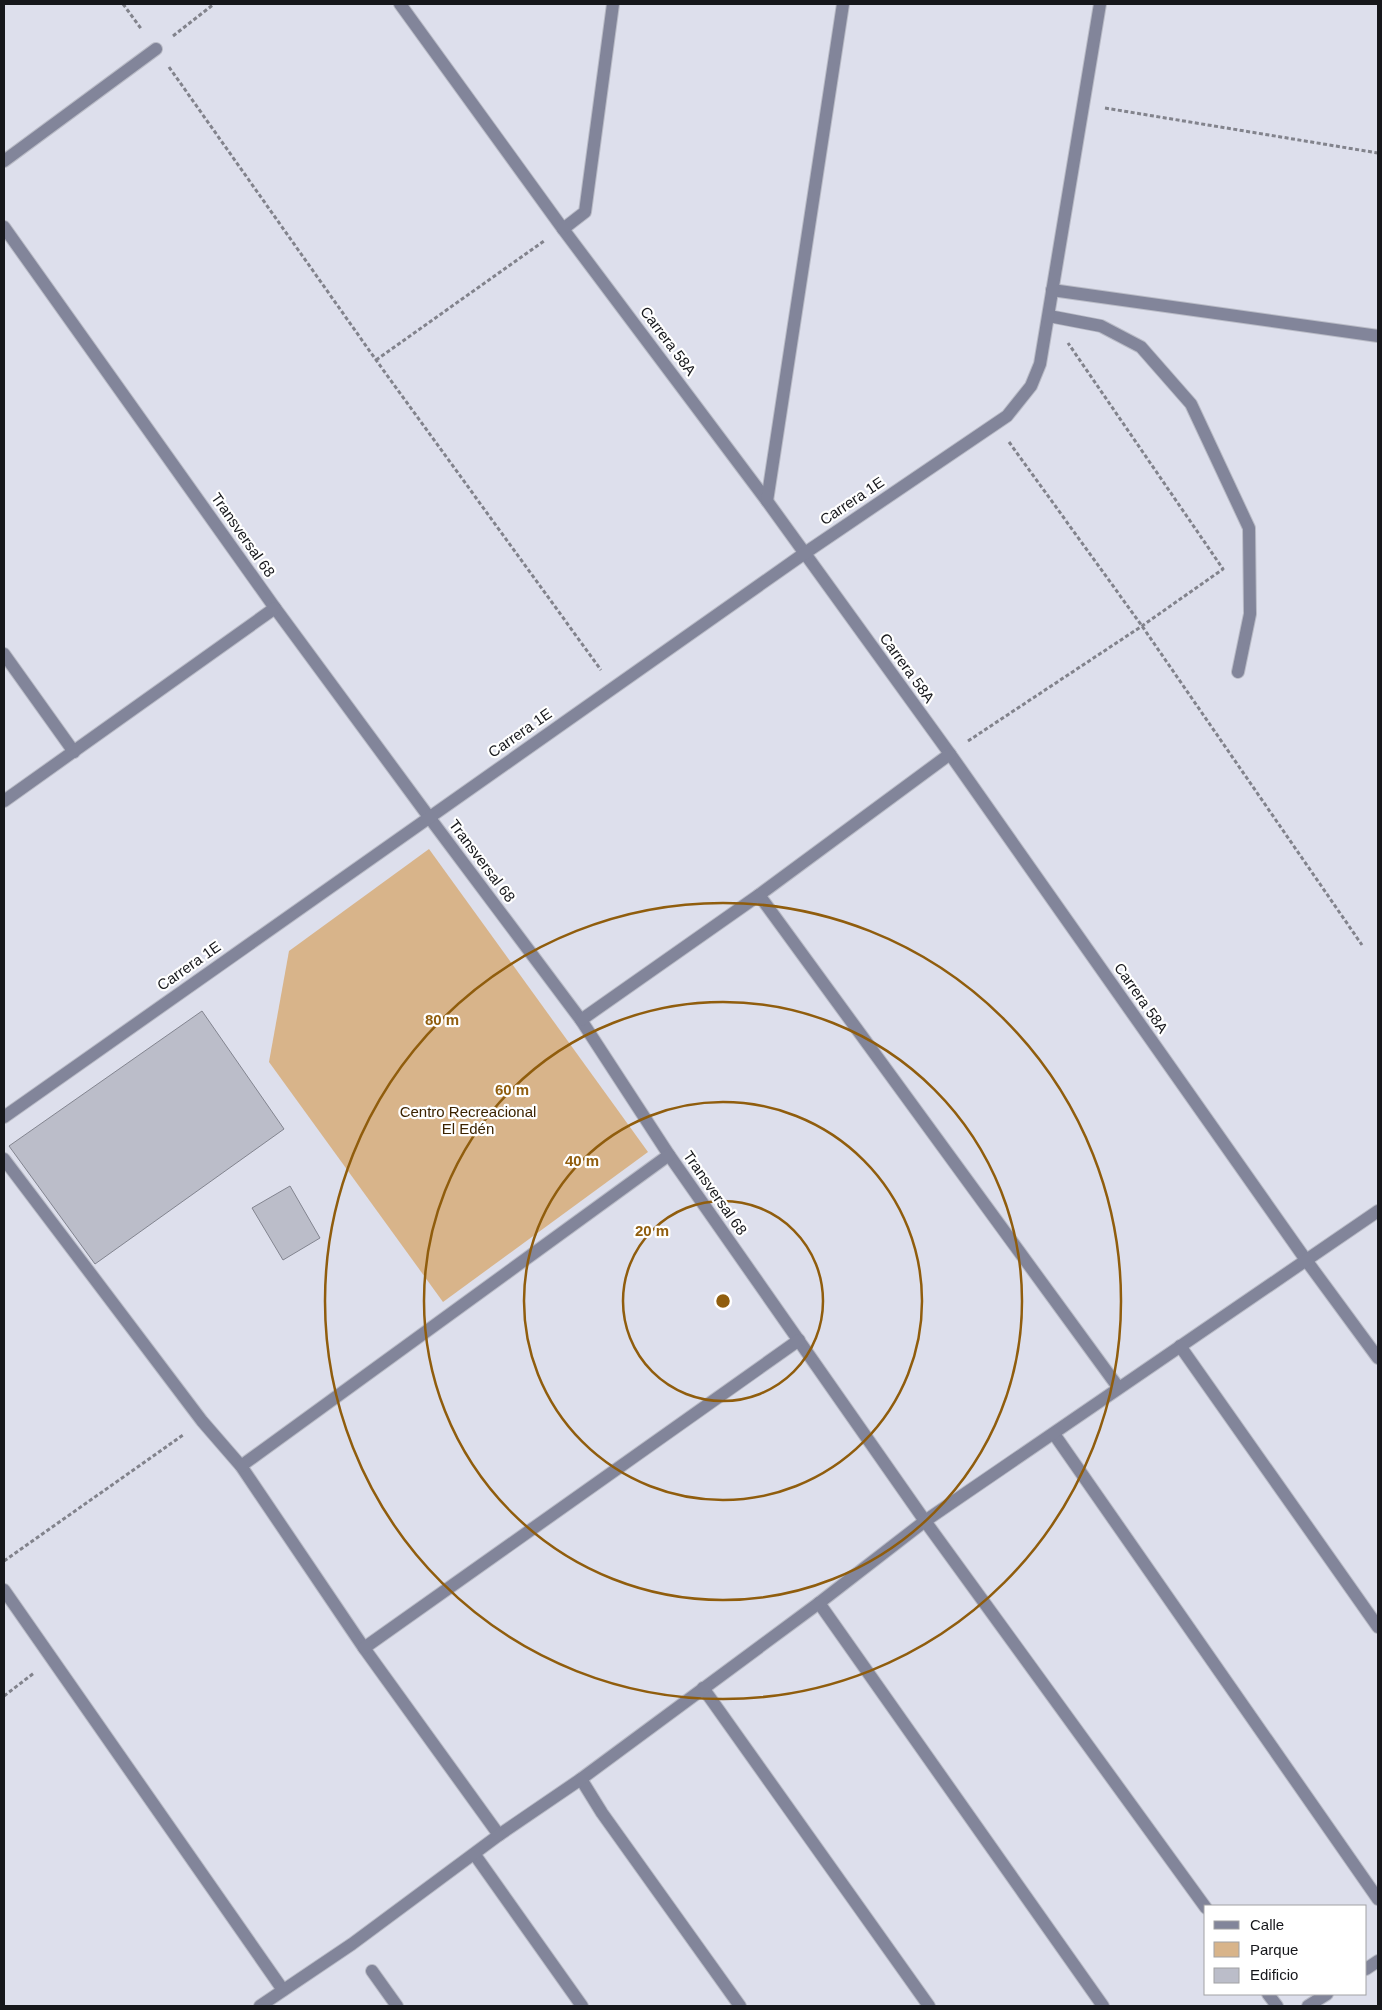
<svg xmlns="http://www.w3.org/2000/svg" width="1382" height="2010" viewBox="0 0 1382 2010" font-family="Helvetica,sans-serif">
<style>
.green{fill:#d8b48a}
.building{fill:#bbbdc9;stroke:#82848f}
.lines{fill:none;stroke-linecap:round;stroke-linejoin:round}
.minor-casing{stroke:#b9bbc6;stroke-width:14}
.path{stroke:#82838c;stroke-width:3;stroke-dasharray:4 2.5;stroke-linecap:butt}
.minor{stroke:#82859a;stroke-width:12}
.ring{fill:none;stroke:#905d0d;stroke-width:2.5}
.labels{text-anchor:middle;stroke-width:4.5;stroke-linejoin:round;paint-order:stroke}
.street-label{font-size:15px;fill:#16171b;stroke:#fff}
.park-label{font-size:15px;fill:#3c2300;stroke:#fff}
.centre{fill:#905d0d;stroke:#fff;stroke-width:2.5}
.ring-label{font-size:15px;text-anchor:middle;font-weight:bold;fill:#905d0d;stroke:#fff;stroke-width:4.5;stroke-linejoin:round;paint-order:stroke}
</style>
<rect width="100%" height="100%" fill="#dddfec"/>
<!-- green -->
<polygon class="green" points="429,849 648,1152 443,1302 269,1062 289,951"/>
<!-- building -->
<g class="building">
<polygon points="202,1011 284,1129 95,1264 9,1146"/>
<polygon points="290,1186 320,1238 283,1260 252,1208"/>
</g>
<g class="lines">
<!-- minor casing -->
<g class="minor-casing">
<g id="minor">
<polyline points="400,4 563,229 767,501 950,754 1306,1260 1378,1358"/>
<polyline points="4,161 156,49"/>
<polyline points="4,227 275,608 429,817 581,1020 669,1155 925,1521 1206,1908"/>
<polyline points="563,229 585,212 613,4"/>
<polyline points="1052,290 1378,336"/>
<polyline points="1049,316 1101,326 1141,347 1191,404 1249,528 1250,614 1238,672"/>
<polyline points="767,501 843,4"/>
<polyline points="4,654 74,752"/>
<polyline points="4,801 275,608"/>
<polyline points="759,895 1118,1387"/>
<polyline points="581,1020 759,895 950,754"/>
<polyline points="4,1117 805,553 1007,416 1031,386 1040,364 1100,4"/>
<polyline points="4,1159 202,1421 241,1466 364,1648 499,1835"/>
<polyline points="1180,1346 1378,1627"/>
<polyline points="1054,1434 1378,1899"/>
<polyline points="241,1466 669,1155"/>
<polyline points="4,1590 283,1990"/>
<polyline points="819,1603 1103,2006"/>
<polyline points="364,1648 799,1340"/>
<polyline points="703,1688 929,2006"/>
<polyline points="581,1779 602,1813 740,2006"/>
<polyline points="475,1855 582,2006"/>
<polyline points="1366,1969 1378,1961"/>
<polyline points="372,1971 397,2006"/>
<polyline points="1268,1994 1277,2006"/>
<polyline points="260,2006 352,1944 499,1835 581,1779 819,1603 925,1521 1378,1211"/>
<polyline points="1308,2006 1327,1994"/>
</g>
</g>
<!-- path -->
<g class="path">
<polyline points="123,4 142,30"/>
<polyline points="173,36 214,4"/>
<polyline points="169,67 376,360 601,670"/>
<polyline points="1105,108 1378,153"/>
<polyline points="376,360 544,241"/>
<polyline points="1009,442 1142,626 1362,945"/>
<polyline points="968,741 1142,626 1223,569 1068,343"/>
<polyline points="4,1561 183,1435"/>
<polyline points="4,1696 34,1673"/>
</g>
<!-- minor -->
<use href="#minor" class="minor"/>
</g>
<!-- distance rings -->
<g class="ring">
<circle cx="723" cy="1301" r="100"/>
<circle cx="723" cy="1301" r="199"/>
<circle cx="723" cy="1301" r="299"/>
<circle cx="723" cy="1301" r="398"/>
</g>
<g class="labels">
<!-- street labels -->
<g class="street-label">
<text transform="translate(668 341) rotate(53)" y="5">Carrera 58A</text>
<text transform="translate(852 501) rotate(-34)" y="5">Carrera 1E</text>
<text transform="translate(243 535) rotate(55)" y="5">Transversal 68</text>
<text transform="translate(907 668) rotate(54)" y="5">Carrera 58A</text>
<text transform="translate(520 733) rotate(-35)" y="5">Carrera 1E</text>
<text transform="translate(482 861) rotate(53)" y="5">Transversal 68</text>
<text transform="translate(189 966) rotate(-35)" y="5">Carrera 1E</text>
<text transform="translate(1141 998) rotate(55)" y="5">Carrera 58A</text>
<text transform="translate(715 1193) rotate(55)" y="5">Transversal 68</text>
</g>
<!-- park labels -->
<g class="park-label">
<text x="468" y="1117">Centro Recreacional<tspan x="468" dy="17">El Edén</tspan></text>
</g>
</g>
<circle cx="723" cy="1301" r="8" class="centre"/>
<g class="ring-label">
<text x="442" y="1025">80 m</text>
<text x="512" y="1095">60 m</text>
<text x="582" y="1166">40 m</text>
<text x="652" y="1236">20 m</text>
</g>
<!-- border -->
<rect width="1382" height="2010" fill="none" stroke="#16171b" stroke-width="10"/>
<!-- legend -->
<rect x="1204" y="1905" width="162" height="90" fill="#ffffff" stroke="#a2a2a4"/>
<rect x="1214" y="1921" width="25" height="8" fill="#82859a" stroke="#a2a2a4"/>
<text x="1250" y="1930" font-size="15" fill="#16171b">Calle</text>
<rect x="1214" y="1942" width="25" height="15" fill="#d8b48a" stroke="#a2a2a4"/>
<text x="1250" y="1955" font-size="15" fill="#16171b">Parque</text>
<rect x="1214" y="1968" width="25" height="15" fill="#bbbdc9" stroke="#a2a2a4"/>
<text x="1250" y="1980" font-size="15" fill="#16171b">Edificio</text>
</svg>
